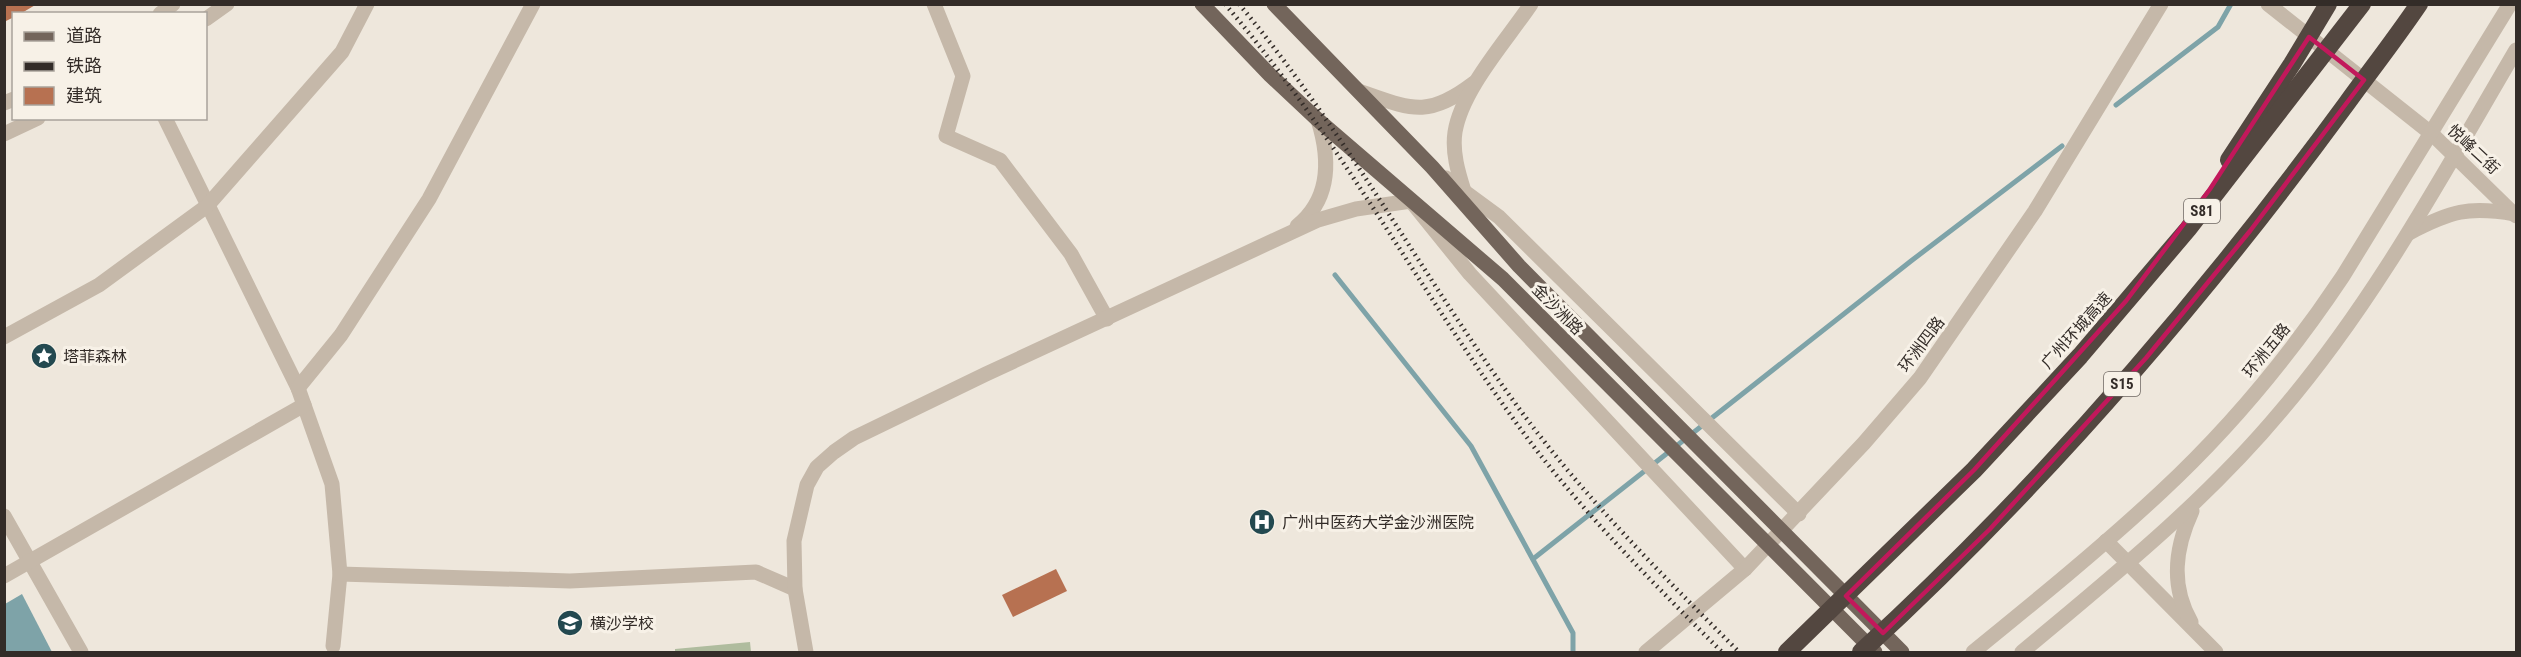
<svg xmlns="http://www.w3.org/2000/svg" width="2521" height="657" viewBox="0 0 2521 657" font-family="'Roboto Condensed','Noto Sans SC',sans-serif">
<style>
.green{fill:#afbc9e}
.water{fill:#7ea3a8}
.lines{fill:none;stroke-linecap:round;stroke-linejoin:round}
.stream{stroke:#7ea3a8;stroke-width:5}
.building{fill:#b77151}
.minor{stroke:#c5b8a9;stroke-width:15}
.major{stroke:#73655b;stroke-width:15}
.highway{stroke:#534740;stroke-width:18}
.rail{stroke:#332c28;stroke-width:4.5;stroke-dasharray:1.5 4.5;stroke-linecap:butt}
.marked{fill:none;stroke:#c2185b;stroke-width:4.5;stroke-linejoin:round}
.labels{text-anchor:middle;stroke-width:6;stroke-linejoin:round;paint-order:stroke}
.shield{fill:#f7f1e7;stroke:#6e6761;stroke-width:1.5}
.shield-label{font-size:15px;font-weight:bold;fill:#332c28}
.street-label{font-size:16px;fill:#332c28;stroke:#f7f1e7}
.poi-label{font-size:16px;fill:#332c28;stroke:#f7f1e7;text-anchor:start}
</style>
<rect width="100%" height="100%" fill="#eee7dc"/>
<!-- green -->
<polygon class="green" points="750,642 751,652 675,652 675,649"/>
<!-- water -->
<polygon class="water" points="22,594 52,652 5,652 5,604"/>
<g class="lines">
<!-- stream -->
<g class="stream">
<polyline points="2116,105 2218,27 2231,4"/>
<polyline points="1335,275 1471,446 1573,633 1573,652"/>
<polyline points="1533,559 1911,261 2062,146"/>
</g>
</g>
<!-- building -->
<g class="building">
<polygon points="4,4 37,4 20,14 14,14 14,17 4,22"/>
<polygon points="1056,569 1067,591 1013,617 1002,595"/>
</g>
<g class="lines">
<!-- minor -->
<g class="minor">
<polyline points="934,4 963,76 946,136 1000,160 1071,254 1107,319"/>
<polyline points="2268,4 2432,134 2516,216"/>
<polyline points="160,14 173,4"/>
<polyline points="206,19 227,4"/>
<path d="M1359,91C1411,109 1427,119 1474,83"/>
<polyline points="4,103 14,99"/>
<polyline points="165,118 298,388 332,484 340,574 333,646"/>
<polyline points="4,134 38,118"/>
<polyline points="1446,178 1499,217 1799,514"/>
<path d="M1464,191C1458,172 1452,152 1455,132C1462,89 1507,40 1531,4"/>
<path d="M1297,226C1331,199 1330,158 1318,120"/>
<path d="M2409,233C2451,211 2468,206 2515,214"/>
<polyline points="4,337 99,285 207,206 342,52 367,4"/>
<polyline points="298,388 341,335 429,199 533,4"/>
<polyline points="4,516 81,652"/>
<polyline points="2106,541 2216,652"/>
<polyline points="340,574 570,581 756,572 795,589"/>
<polyline points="4,576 304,405"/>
<path d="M2191,622C2170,585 2175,548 2192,511"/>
<polyline points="806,652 795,589 794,541 807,485 817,467 834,452 854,438 986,374 1318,220 1356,209 1411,201 1470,274 1745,569"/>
<polyline points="1646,652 1745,569 1864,443 1920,378 2035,211 2161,4"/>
<path d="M1973,652C2037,600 2101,548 2161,492C2230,428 2291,354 2343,276L2510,4"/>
<path d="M2022,652C2113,576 2205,502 2281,411C2375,301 2443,174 2516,50"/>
</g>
<!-- major -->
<g class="major">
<polyline points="1202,4 1270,75 1318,120 1503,279 1875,652"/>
<polyline points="1274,4 1432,167 1519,266 1902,652"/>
</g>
<!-- highway -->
<g class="highway">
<polyline points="2229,160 2292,64 2328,4"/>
<polyline points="1787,652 1974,470 2080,356 2188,229 2362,4"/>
<path d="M1861,652C2041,487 2202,301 2347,103C2371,70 2396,38 2419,4"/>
</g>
<!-- rail -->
<g class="rail">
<path d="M1225,4C1336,134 1417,286 1517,424C1577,507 1650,580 1722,652"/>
<path d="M1239,4C1343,128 1420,272 1515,403C1581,494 1660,573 1739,652"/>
</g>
</g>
<!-- marked area -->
<path class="marked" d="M2309,37L2364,80L2250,231L2146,358L1990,529L1883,633L1846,596L1974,470L2126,301L2210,189Z"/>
<!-- icons -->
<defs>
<g id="sight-disc" transform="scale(1.35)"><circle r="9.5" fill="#234950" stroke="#f7f1e7"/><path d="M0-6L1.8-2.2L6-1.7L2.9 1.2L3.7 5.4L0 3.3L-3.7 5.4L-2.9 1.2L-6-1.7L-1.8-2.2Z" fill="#fff"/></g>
<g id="hospital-disc" transform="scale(1.35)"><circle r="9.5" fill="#234950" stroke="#f7f1e7"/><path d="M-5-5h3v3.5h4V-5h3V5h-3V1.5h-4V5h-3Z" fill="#fff"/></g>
<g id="school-disc" transform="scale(1.35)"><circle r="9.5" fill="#234950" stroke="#f7f1e7"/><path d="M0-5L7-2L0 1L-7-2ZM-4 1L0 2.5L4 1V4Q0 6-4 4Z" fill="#fff"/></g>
</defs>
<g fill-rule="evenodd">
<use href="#sight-disc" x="44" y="356"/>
<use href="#hospital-disc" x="1262" y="522"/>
<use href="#school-disc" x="570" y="623"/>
</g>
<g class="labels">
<!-- shield labels -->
<g class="shield">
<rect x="2184" y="199" width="36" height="24" rx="4.5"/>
<rect x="2104" y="372" width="36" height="24" rx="4.5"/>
</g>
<g class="shield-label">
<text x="2202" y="216">S81</text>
<text x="2122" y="389">S15</text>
</g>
<!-- street labels -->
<g class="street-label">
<text transform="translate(2474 149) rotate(43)" y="6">悦峰二街</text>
<text transform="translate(1558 309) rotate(45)" y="6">金沙洲路</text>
<text transform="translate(2076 330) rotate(-48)" y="6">广州环城高速</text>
<text transform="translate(1921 344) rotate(-53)" y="6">环洲四路</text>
<text transform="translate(2266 350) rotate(-51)" y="6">环洲五路</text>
</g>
<!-- poi labels -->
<g class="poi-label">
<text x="63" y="362">塔菲森林</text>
<text x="1282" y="528">广州中医药大学金沙洲医院</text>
<text x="590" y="629">横沙学校</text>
</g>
</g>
<!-- border -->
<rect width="2521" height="657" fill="none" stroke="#332c28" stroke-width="12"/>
<!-- legend -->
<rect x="12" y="12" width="195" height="108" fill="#f7f1e7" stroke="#a9a29b" stroke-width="1.5"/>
<rect x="24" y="32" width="30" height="9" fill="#73655b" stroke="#a9a29b" stroke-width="1.5"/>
<text x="66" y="42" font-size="18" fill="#332c28">道路</text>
<rect x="24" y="62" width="30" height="9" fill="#332c28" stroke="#a9a29b" stroke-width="1.5"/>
<text x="66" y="72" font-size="18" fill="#332c28">铁路</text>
<rect x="24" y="87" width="30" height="18" fill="#b77151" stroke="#a9a29b" stroke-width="1.5"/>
<text x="66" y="102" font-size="18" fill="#332c28">建筑</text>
</svg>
